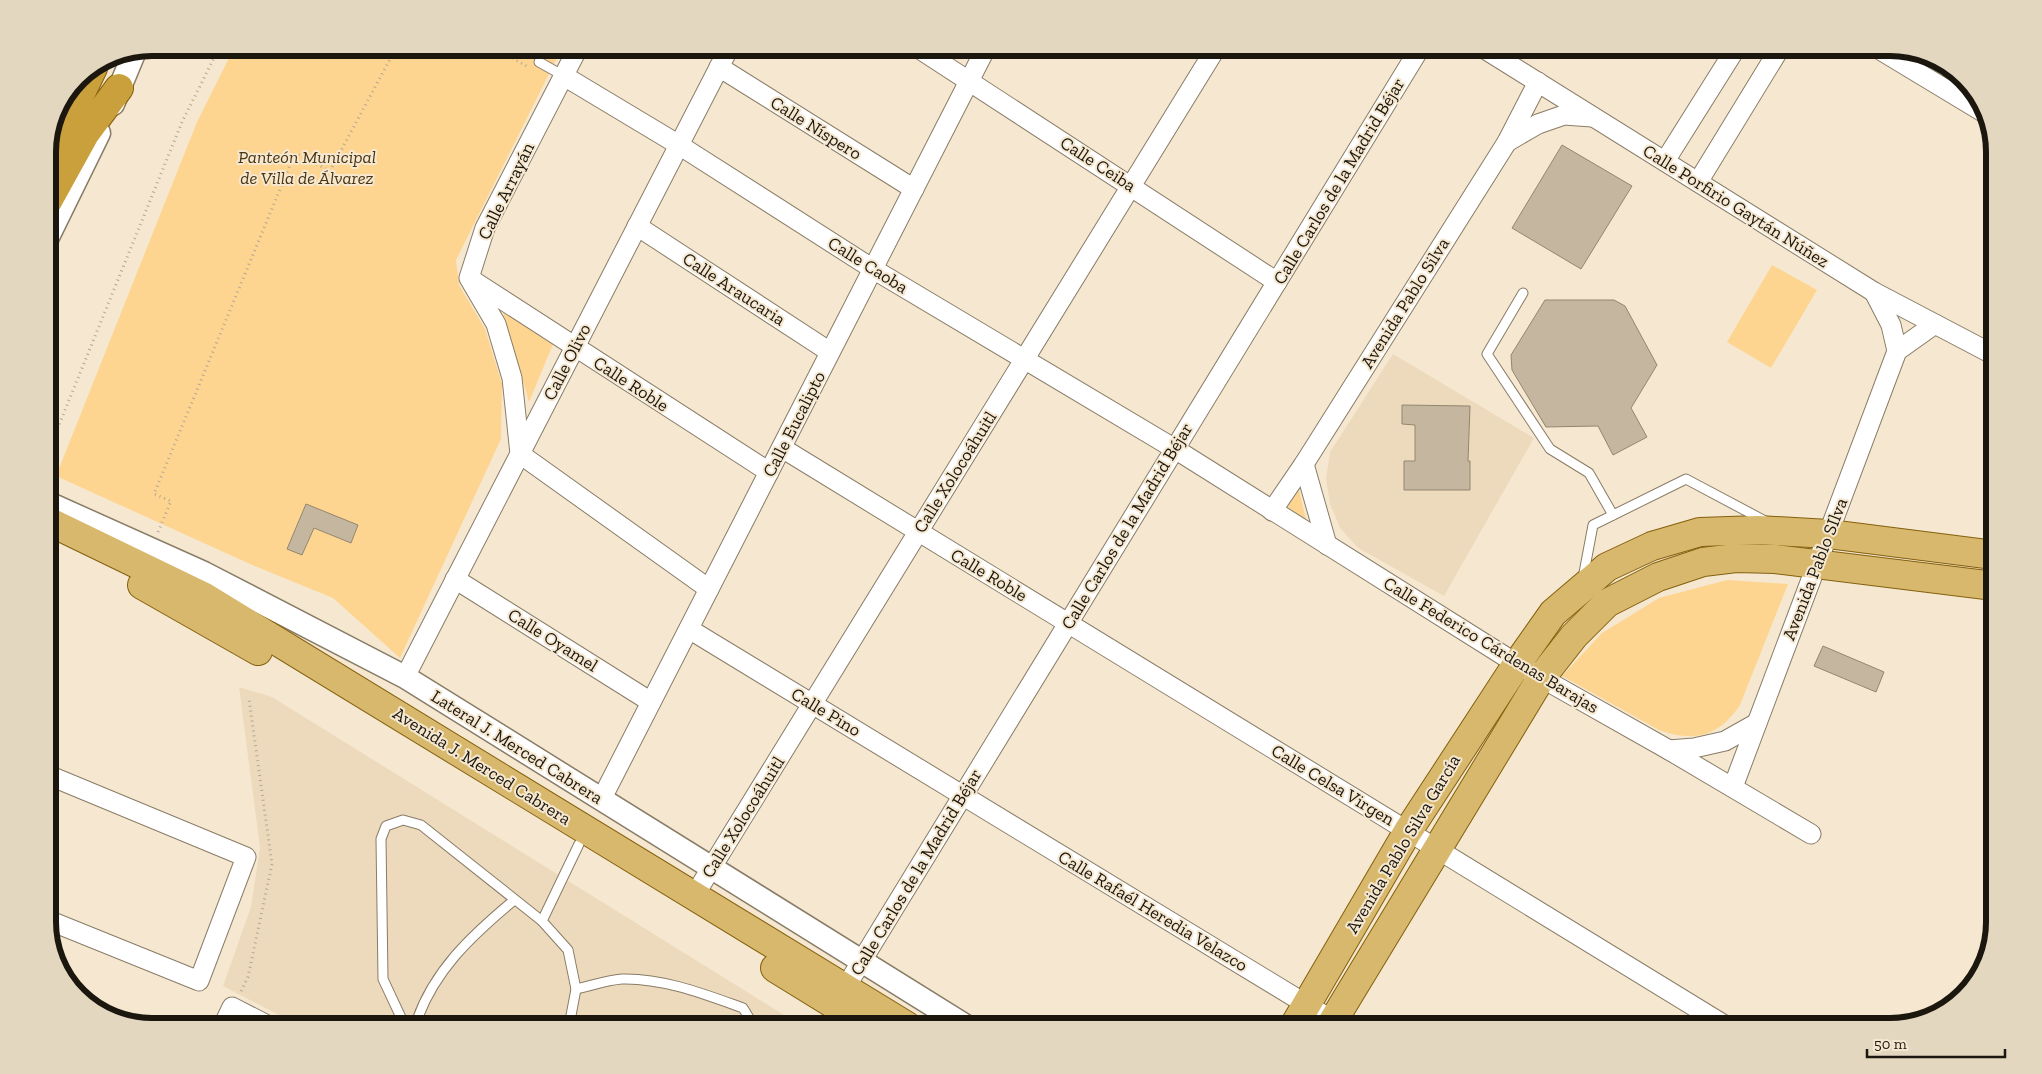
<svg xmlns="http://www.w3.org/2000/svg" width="2042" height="1074" viewBox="0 0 2042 1074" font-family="'Zilla Slab',serif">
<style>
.built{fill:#eddabc}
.green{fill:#fdd590}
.building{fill:#c4b69f;stroke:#938670}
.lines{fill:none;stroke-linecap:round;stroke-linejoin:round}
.service-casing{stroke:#897c67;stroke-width:11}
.minor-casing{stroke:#897c67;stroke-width:21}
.tertiary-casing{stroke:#897c67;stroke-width:25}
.primary-casing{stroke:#84600d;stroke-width:30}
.trunk-casing{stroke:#84600d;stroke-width:30}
.path{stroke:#b3a794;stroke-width:3;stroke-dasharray:1 4;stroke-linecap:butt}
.service{stroke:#fff;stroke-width:9}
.minor{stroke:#fff;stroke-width:19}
.tertiary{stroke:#fff;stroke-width:22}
.primary{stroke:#d7b86d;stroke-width:28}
.trunk{stroke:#caa03c;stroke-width:28}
.labels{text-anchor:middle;stroke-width:4;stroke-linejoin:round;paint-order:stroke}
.street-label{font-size:18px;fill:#1b160e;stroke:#f6e8d0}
.park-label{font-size:18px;font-style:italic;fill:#483514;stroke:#f6e8d0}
.rim{fill:none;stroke:#1b160e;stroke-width:6}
</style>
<rect width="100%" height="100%" fill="#f6e8d0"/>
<!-- built -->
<g class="built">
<polygon points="1393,354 1534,438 1444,596 1358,548 1340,528 1330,504 1326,479 1330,452"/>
<polygon points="239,687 272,697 802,1026 300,1026 223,986 251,907 260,848"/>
</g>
<!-- green -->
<g class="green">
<polygon points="234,48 562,48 456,260 459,285 485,329 502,384 501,439 400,658 333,598 250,564 56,476 197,122"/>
<polygon points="1772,265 1817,290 1771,368 1727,342"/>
<polygon points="503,312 553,344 529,402"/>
<polygon points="1299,490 1307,524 1290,512 1288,506"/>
<path d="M1727,580L1788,584L1740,705C1719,736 1695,743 1659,730L1562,676L1602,633L1659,598Z"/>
</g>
<!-- building -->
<g class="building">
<polygon points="1562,145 1632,186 1581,269 1512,228"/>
<polygon points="1545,300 1614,300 1625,306 1657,365 1631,408 1647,437 1613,455 1598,426 1546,427 1512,370 1511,355"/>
<polygon points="1402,405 1470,406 1468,461 1470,461 1470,490 1404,490 1404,461 1415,461 1415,425 1402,424"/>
<polygon points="306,504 358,525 351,543 314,528 302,555 287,549"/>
<polygon points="1823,646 1884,672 1876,692 1814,666"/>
</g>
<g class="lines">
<!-- service casing -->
<g class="service-casing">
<g id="service">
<polyline points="539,62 564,76"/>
<polyline points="1523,293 1487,354 1550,449 1589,473 1613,515"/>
<polyline points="1583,578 1593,525 1686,479 1767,522"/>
<path d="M576,989C590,986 607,980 622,979C663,978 704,994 743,1008L754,1026"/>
<polyline points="405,1026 383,979 381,839 386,826 403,820 421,825 542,921"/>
<path d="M415,1026C432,972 471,936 513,901"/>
<polyline points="569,1026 576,989 568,950 542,921 579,844"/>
<polyline points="824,1026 834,1007"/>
</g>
</g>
<!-- minor casing -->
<g class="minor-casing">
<g id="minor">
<polyline points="578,48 485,228 469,278 496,324 512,378 520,454 709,589"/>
<polyline points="918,48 1277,282"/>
<polyline points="1483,48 1874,292 1994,355"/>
<polyline points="1877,48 1983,112"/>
<polyline points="719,67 914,189"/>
<polyline points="564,76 679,145 873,269 1175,449 1517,664 1669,750 1811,834"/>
<polyline points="1507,142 1538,82"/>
<polyline points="1665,161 1736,48"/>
<polyline points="1698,182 1780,48"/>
<polyline points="637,226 830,352"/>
<polyline points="472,280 769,472"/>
<polyline points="1874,292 1891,325 1897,351"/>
<polyline points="1897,351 1935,324"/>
<polyline points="782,448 1726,1026"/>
<polyline points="1304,464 1327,545"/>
<polyline points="1272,511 1304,464 1507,142 1538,124 1564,115 1592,117"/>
<polyline points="455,579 651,702"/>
<polyline points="689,629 1342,1026"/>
<polyline points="405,677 729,48"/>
<polyline points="1669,750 1694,748 1725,741 1757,723"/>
<polyline points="48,775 246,857 199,981 48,920"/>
<polyline points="1733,787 1897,351"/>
<polyline points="601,800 986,48"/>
<polyline points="694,896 1216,48"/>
<polyline points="839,998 1420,48"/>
<polyline points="223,1026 232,1007 269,1026"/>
</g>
</g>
<!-- tertiary casing -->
<g class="tertiary-casing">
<g id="tertiary">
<polyline points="113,104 135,51"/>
<polyline points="48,237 99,133"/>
<polyline points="48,503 204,573 405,677 966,1026"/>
</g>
</g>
<!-- primary casing -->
<g class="primary-casing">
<g id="primary">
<polyline points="48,521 203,596 907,1026"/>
<polyline points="142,585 258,651"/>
<polyline points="775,968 869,1026"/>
<polyline points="1294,1026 1408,831 1517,664 1553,613 1607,567 1652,546 1700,532 1758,530 1829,534 1994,555"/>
<polyline points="1330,1026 1541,678 1574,636 1607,603 1658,577 1703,562 1736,558 1775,559 1994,586"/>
</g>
</g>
<!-- trunk casing -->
<g class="trunk-casing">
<g id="trunk">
<polyline points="48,162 93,68"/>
<polyline points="48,201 85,134 119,88"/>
</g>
</g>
<!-- path -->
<g class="path">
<polyline points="495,48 528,67"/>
<polyline points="48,452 182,122 219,48"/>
<polyline points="158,532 171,501 154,494 295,153 330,171 396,48"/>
<polyline points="241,991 248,977 272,864 249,699"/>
</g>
<!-- service -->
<use href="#service" class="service"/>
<!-- minor -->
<use href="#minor" class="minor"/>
<!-- tertiary -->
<use href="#tertiary" class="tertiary"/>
<!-- primary -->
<use href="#primary" class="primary"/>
<!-- trunk -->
<use href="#trunk" class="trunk"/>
</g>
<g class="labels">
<!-- street labels -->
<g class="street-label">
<text transform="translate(816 128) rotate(32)" y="6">Calle Níspero</text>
<text transform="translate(1098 164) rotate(33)" y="6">Calle Ceiba</text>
<text transform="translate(1339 181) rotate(-59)" y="6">Calle Carlos de la Madrid Béjar</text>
<text transform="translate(506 191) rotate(-64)" y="6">Calle Arrayán</text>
<text transform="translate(1736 206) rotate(32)" y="6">Calle Porfirio Gaytán Núñez</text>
<text transform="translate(868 265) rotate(32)" y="6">Calle Caoba</text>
<text transform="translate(734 289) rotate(33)" y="6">Calle Araucaria</text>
<text transform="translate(1405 303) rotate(-58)" y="6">Avenida Pablo Silva</text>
<text transform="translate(567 362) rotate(-63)" y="6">Calle Olivo</text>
<text transform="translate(631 384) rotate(33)" y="6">Calle Roble</text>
<text transform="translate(794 424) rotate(-63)" y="6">Calle Eucalipto</text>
<text transform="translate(955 472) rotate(-58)" y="6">Calle Xolocoáhuitl</text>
<text transform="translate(1127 526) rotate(-59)" y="6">Calle Carlos de la Madrid Béjar</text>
<text transform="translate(1815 569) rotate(-69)" y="6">Avenida Pablo SIlva</text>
<text transform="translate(989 575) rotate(31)" y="6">Calle Roble</text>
<text transform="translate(553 640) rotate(32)" y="6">Calle Oyamel</text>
<text transform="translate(1491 645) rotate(31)" y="6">Calle Federico Cárdenas Barajas</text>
<text transform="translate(826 712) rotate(31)" y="6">Calle Pino</text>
<text transform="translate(517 747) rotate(32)" y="6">Lateral J. Merced Cabrera</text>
<text transform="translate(482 766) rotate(32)" y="6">Avenida J. Merced Cabrera</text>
<text transform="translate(1333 785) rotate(31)" y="6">Calle Celsa Virgen</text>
<text transform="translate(743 817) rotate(-58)" y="6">Calle Xolocoáhuitl</text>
<text transform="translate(1403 844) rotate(-59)" y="6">Avenida Pablo Silva García</text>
<text transform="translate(916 872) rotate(-59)" y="6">Calle Carlos de la Madrid Béjar</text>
<text transform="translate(1153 911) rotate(31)" y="6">Calle Rafaél Heredia Velazco</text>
</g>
<!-- park labels -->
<g class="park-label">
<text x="307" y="163">Panteón Municipal<tspan x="307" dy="21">de Villa de Álvarez</tspan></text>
</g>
</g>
<!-- crop -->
<path d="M0 0H2042V1074H0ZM152 56H1890A96 96 0 0 1 1986 152V922A96 96 0 0 1 1890 1018H152A96 96 0 0 1 56 922V152A96 96 0 0 1 152 56Z" fill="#e4d7c0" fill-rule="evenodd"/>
<path class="rim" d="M152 56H1890A96 96 0 0 1 1986 152V922A96 96 0 0 1 1890 1018H152A96 96 0 0 1 56 922V152A96 96 0 0 1 152 56Z"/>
<!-- scale -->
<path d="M1867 1049v8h138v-8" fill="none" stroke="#1b160e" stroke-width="2.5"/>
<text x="1874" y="1049" font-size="15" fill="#1b160e" stroke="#f6e8d0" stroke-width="4" paint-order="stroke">50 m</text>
</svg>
